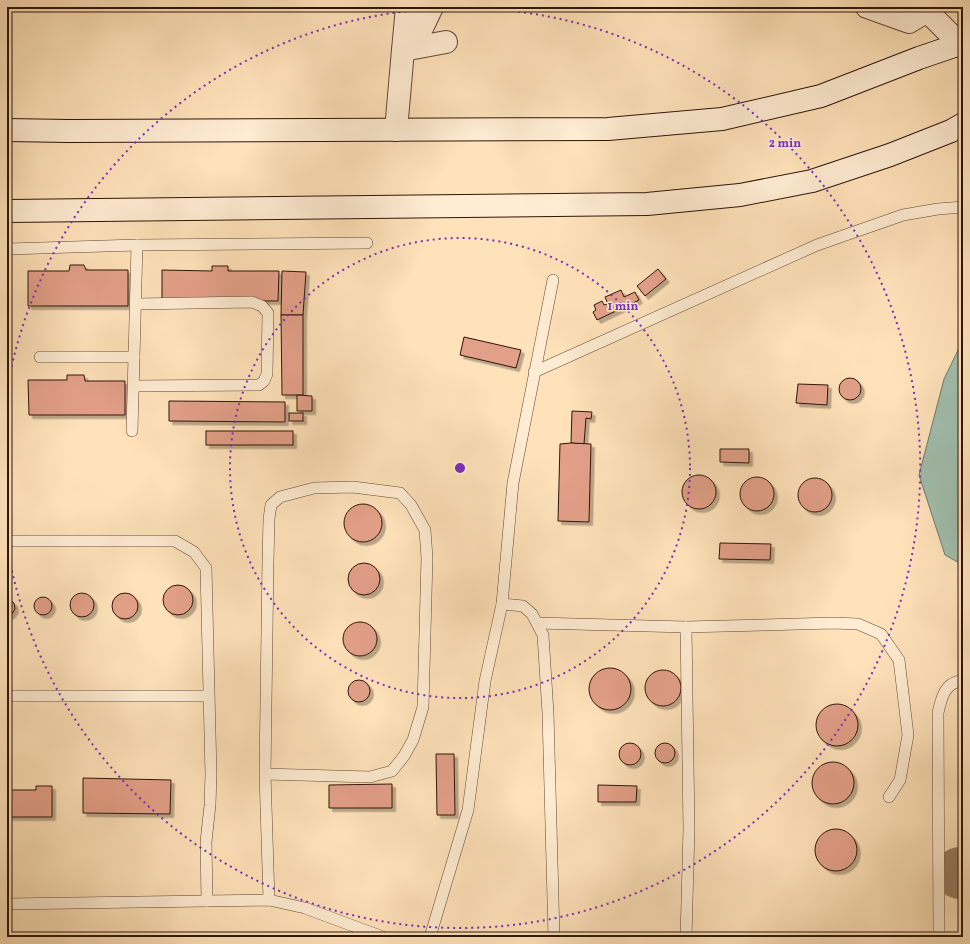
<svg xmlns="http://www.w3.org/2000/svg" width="970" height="944" viewBox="0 0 970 944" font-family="Vollkorn,serif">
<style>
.water{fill:#a0bead;stroke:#727a6c}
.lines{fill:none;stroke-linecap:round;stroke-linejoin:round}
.taxiway{stroke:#967c62;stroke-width:52}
.building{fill:#e3a089;stroke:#2e150a;filter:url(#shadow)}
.lane-casing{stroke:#624836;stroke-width:12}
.street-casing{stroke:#624836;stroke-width:24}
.secondary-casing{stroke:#2e150a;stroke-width:24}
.lane{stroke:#ffecd2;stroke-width:11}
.street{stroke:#ffecd2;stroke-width:22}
.secondary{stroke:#ffecd2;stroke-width:22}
.ring{fill:none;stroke:#7b2cbf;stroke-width:2;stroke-dasharray:2 4}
.centre{fill:#7b2cbf;stroke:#ffecd2;stroke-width:2}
.ring-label{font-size:12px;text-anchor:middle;font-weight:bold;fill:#7b2cbf;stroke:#ffecd2;stroke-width:3;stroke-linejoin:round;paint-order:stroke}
</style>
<defs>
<filter id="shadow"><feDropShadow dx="3.5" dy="3.5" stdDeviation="0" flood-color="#0004"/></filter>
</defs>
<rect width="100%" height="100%" fill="#ffe2ba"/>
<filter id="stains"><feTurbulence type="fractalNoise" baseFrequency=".005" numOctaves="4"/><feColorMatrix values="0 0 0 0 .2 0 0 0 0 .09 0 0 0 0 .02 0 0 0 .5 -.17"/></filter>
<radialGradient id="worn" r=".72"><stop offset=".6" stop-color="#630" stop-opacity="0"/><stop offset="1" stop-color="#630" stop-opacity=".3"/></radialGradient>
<!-- water -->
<polygon class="water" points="963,340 963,565 945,555 919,475 944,379"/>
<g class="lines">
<!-- taxiway -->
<polyline class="taxiway" points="960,873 963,873"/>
</g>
<!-- building -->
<g class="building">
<polygon points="70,265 84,265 86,270 128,270 128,306 28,306 28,271 69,271"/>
<polygon points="212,266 228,266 228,271 279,271 278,301 162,300 162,270 212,271"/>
<polygon points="658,269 666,279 645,296 637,286"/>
<polygon points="282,271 306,272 303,315 281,315"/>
<polygon points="621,290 624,297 635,292 639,300 597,320 593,312 596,310 594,305 602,301 604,305 608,304 605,297"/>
<polygon points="281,315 303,315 303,395 282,395"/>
<polygon points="464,337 521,350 516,368 460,355"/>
<polygon points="67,375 84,375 85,381 125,381 125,415 29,415 28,380 67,380"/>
<circle cx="850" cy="389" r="11"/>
<polygon points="798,384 828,385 827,405 796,403"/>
<polygon points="297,395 312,396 312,411 297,411"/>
<polygon points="169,401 285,402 285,422 169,421"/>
<polygon points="572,411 592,412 591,419 586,418 584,444 571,443"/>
<rect x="289" y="413" width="14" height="8"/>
<rect x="206" y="431" width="87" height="14"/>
<polygon points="571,443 591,444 589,522 558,521 560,444"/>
<polygon points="720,449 749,449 749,463 720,462"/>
<circle cx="699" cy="492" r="17"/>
<circle cx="757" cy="494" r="17"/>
<circle cx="815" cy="495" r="17"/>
<circle cx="363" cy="523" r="19"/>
<polygon points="720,543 771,544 770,560 719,559"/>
<circle cx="364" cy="579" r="16"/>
<circle cx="178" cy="600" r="15"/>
<circle cx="125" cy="606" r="13"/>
<circle cx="82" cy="605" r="12"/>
<circle cx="43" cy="606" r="9"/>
<polygon points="7,598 14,603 15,609 12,614 7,617"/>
<circle cx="360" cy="639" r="17"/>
<circle cx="610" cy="689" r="21"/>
<circle cx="663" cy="688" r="18"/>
<circle cx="359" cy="691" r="11"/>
<circle cx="837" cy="725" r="21"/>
<circle cx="630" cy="754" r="11"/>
<circle cx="665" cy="753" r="10"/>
<polygon points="436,754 454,754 455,815 437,815"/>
<circle cx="833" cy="783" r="21"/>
<polygon points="83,778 171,780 170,814 83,813"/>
<polygon points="392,784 392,808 329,808 329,785"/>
<polygon points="598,785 637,786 636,802 598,802"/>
<polygon points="36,786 52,786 52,817 7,817 7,790 36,790"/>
<circle cx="836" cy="850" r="21"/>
</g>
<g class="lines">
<!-- lane casing -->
<g class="lane-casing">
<g id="lane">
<polyline points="8,249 137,245 367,243"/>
<polyline points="40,357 134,357"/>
<polyline points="534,372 817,245 903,215 938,209 963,207"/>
<polyline points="134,386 259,385 264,381 267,374 268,313 262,306 252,302 136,304"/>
<polyline points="132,431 137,245"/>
<polyline points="7,541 175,541 194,552 206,568 211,774 210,805 206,842 207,901"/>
<polyline points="502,604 523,606 532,614 543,635 548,713 554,937"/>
<polyline points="537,623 686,627 833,623 858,624 881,634 899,660 908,735 900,780 889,797"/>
<polyline points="686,627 689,829 686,937"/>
<polyline points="7,696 208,696"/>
<polyline points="265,774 370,777 392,771 404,756 413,740 423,707 427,558 425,530 411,505 400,493 353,487 314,488 280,497 271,505 269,519 268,561 265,774 269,900"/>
<polyline points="7,904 269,900 305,908 383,937"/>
<polyline points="430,937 468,810 485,681 502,604 513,483 553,280"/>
<path d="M939,937L938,713C941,699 945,681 963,681"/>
</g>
</g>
<!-- street casing -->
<g class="street-casing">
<g id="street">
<polyline points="867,7 909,22 934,7"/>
<polyline points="927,11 963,47"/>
<polyline points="413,47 432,7"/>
<polyline points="403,50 407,7"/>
<polyline points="396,130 403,50 446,42"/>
</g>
</g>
<!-- secondary casing -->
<g class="secondary-casing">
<g id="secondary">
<polyline points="7,130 69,131 608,129 722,119 821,96 919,58 960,44 963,42"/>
<polyline points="7,211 647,204 740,195 812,181 890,155 951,131 963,124"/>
</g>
</g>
<!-- lane -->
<use href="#lane" class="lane"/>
<!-- street -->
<use href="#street" class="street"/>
<!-- secondary -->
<use href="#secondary" class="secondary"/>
</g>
<!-- distance rings -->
<g class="ring">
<circle cx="460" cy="468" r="230"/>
<path d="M8 384A460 460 0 1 1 8 552"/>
</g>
<circle cx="460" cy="468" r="6" class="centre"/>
<g class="ring-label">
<text x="785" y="147">2 min</text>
<text x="623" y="310">1 min</text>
</g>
<!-- margin -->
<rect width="970" height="944" fill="none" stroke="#ffe2ba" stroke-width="24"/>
<rect x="8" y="8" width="954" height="928" fill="none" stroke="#2e150a" stroke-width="2"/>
<rect x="12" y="12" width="946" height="920" fill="none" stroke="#2e150a"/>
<rect width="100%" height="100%" filter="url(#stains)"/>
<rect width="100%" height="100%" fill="url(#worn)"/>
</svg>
